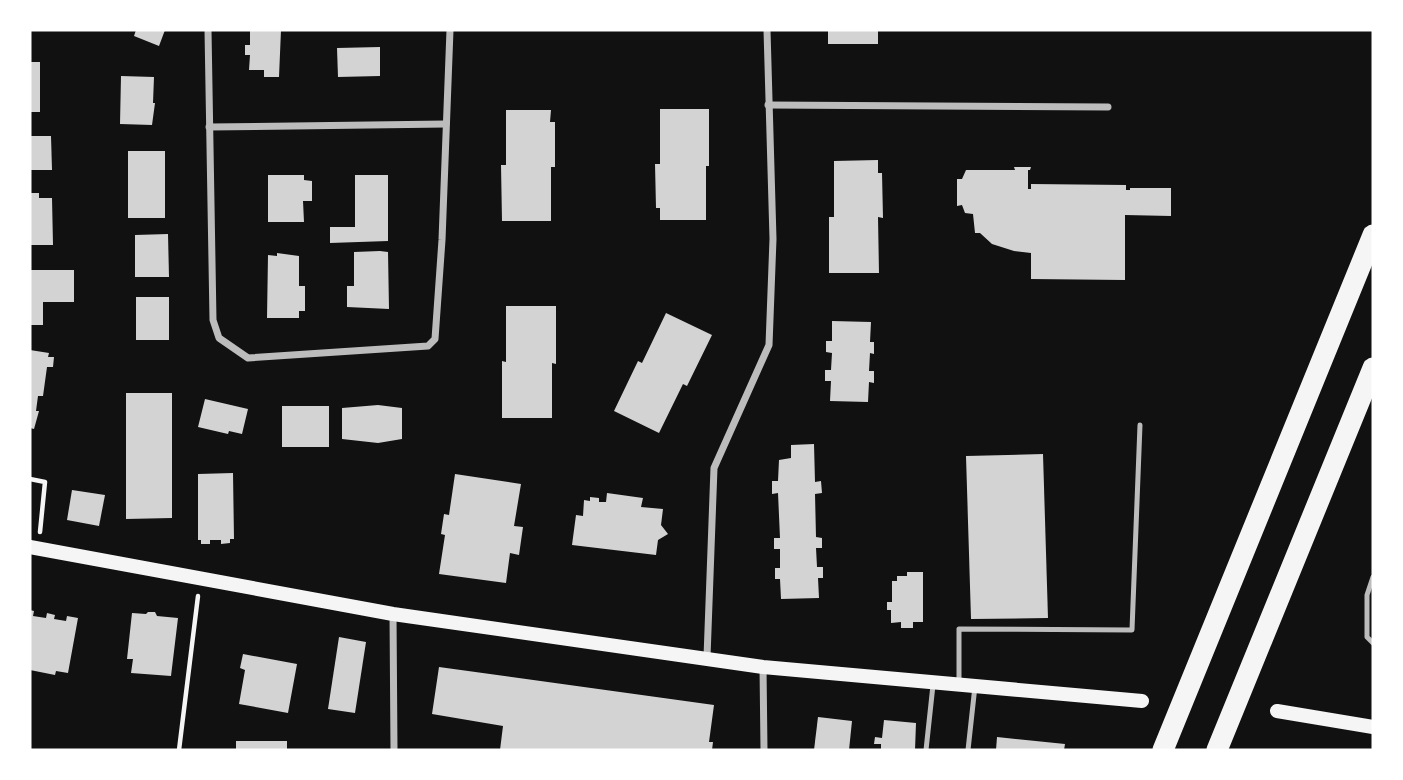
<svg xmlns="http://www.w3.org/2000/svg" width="1403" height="780" viewBox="0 0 1403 780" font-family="'Fira Sans Condensed',sans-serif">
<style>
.building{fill:#d3d3d3}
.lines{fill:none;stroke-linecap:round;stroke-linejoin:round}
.path{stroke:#f5f5f5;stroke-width:4.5}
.service{stroke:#bcbcbc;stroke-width:5}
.minor{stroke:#bcbcbc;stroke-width:7}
.secondary{stroke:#f5f5f5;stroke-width:14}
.motorway{stroke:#f5f5f5;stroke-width:21}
</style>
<rect width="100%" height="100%" fill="#111"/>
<!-- building -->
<g class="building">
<polygon points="136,30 165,30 159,46 134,36"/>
<polygon points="250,30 281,30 279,77 264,77 264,70 249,70 250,55 245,55 245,45 250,45"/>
<rect x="828" y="30" width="50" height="14"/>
<polygon points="380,47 380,76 338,77 337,48"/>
<rect x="30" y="62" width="10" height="50"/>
<polygon points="121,76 154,77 153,103 155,103 152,125 120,124"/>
<polygon points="660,109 709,109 709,166 706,166 706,220 660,220 660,208 656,208 655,164 660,164"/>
<polygon points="506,110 551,110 550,122 555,122 555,167 551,167 551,221 502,221 501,165 506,165"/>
<polygon points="30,136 51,136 52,170 30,170"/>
<rect x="128" y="151" width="37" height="67"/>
<polygon points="878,160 878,173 882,173 883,218 878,217 879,273 829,273 829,217 834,217 834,161"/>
<polygon points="1014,167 1031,167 1030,170 1028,170 1028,189 1031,189 1031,184 1126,185 1126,190 1130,190 1130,188 1171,188 1171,216 1125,215 1125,280 1031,279 1031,253 1014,251 992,244 980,233 975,233 973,214 965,213 962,205 957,206 957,179 962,179 966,170 1015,170"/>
<polygon points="268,175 304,175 304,180 312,181 312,201 303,201 304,222 268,222"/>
<polygon points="355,175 388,175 388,241 330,243 330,227 355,227"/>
<polygon points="30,193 39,193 39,198 52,198 53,245 30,245"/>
<polygon points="168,234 169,277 135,277 135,235"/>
<polygon points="380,251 388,252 389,309 347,307 347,286 354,286 354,252"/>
<polygon points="277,253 299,256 299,286 305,286 305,311 299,311 299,318 267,318 268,255 277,256"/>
<polygon points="30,270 74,270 74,302 43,302 43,325 30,325"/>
<rect x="136" y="297" width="33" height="43"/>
<polygon points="506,306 556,306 556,364 552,363 552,418 502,418 502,361 506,362"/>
<polygon points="666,313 712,335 687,386 683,384 659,433 614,411 638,361 642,363"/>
<polygon points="832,321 871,322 870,342 874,342 874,354 870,353 869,371 874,371 874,383 869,382 868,402 830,401 831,381 825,381 825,370 831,370 832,353 826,352 826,341 832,341"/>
<polygon points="30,350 49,353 48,357 54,357 53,367 47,367 43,396 38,396 36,411 39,411 34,429 30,428"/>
<polygon points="126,393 172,393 172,518 126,519"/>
<polygon points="205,399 248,409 242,434 229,431 228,434 198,427"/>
<polygon points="378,405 402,408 402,439 378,443 342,439 342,408"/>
<rect x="282" y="406" width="47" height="41"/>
<polygon points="814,444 815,482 821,481 822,493 815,494 816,537 822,538 822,548 816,548 817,567 823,567 823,578 818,578 819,598 781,599 780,579 775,579 775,568 780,568 780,549 774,549 774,538 780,538 778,493 772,494 772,481 778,481 779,460 791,458 791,445"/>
<polygon points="1043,454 1048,618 971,619 966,456"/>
<polygon points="233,473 234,539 230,539 230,543 221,544 221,540 210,540 210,544 201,544 201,540 198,540 198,474"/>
<polygon points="455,474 521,484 514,526 523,527 519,555 510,553 506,583 439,574 445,535 441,534 444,514 449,515"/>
<polygon points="72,490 105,495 99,526 67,520"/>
<polygon points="607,493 643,498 641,507 663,509 661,525 668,534 658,540 656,555 572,545 576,515 583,516 584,500 590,501 590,497 599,498 599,502 606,502"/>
<polygon points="907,572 923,572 923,622 913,622 913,628 901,628 901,622 891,623 891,610 887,610 887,602 892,602 892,581 897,581 897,576 907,576"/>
<polygon points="30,610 34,611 33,616 46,618 47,613 55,615 54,619 66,621 67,616 78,618 68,673 56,671 55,675 30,670"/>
<polygon points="148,612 155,612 157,616 178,618 171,676 131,673 133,659 127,659 132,613 146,614"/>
<polygon points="339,637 366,642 355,713 328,709"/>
<polygon points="243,654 297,664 288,713 239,704 245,670 240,668"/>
<polygon points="439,667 714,705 709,742 713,742 712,750 500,750 503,726 432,714"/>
<polygon points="818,717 852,721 849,750 814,750"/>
<polygon points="884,720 916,723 915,750 881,750 881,744 874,744 875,737 882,738"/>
<polygon points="997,737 1065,744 1064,750 996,750"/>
<rect x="236" y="741" width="51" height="9"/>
</g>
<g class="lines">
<!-- path -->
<g class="path">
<polyline points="30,479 45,482 40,532"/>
<polyline points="179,750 198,596"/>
</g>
<!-- service -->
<g class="service">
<polyline points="1373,577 1367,595 1367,637 1373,643"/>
<polyline points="959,682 959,629 1132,630 1140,425"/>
<polyline points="926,750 933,685"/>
<polyline points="968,750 975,686"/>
</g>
<!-- minor -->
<g class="minor">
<polyline points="208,30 213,320 219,338 248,358 428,346 435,339 442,240 450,30"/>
<polyline points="768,105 1108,107"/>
<polyline points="209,127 446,124"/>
<polyline points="393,614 394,750"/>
<polyline points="707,657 714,468 769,345 773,239 767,30"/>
<polyline points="763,667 764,750"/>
</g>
<!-- secondary -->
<g class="secondary">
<polyline points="30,547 393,614 763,667 1142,701"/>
<polyline points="1277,711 1373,727"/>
</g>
<!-- motorway -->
<g class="motorway">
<polyline points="1163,750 1373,235"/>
<polyline points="1217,750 1373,368"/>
</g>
</g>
<!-- border -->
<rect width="1403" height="780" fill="none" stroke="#ffffff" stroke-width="63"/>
</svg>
